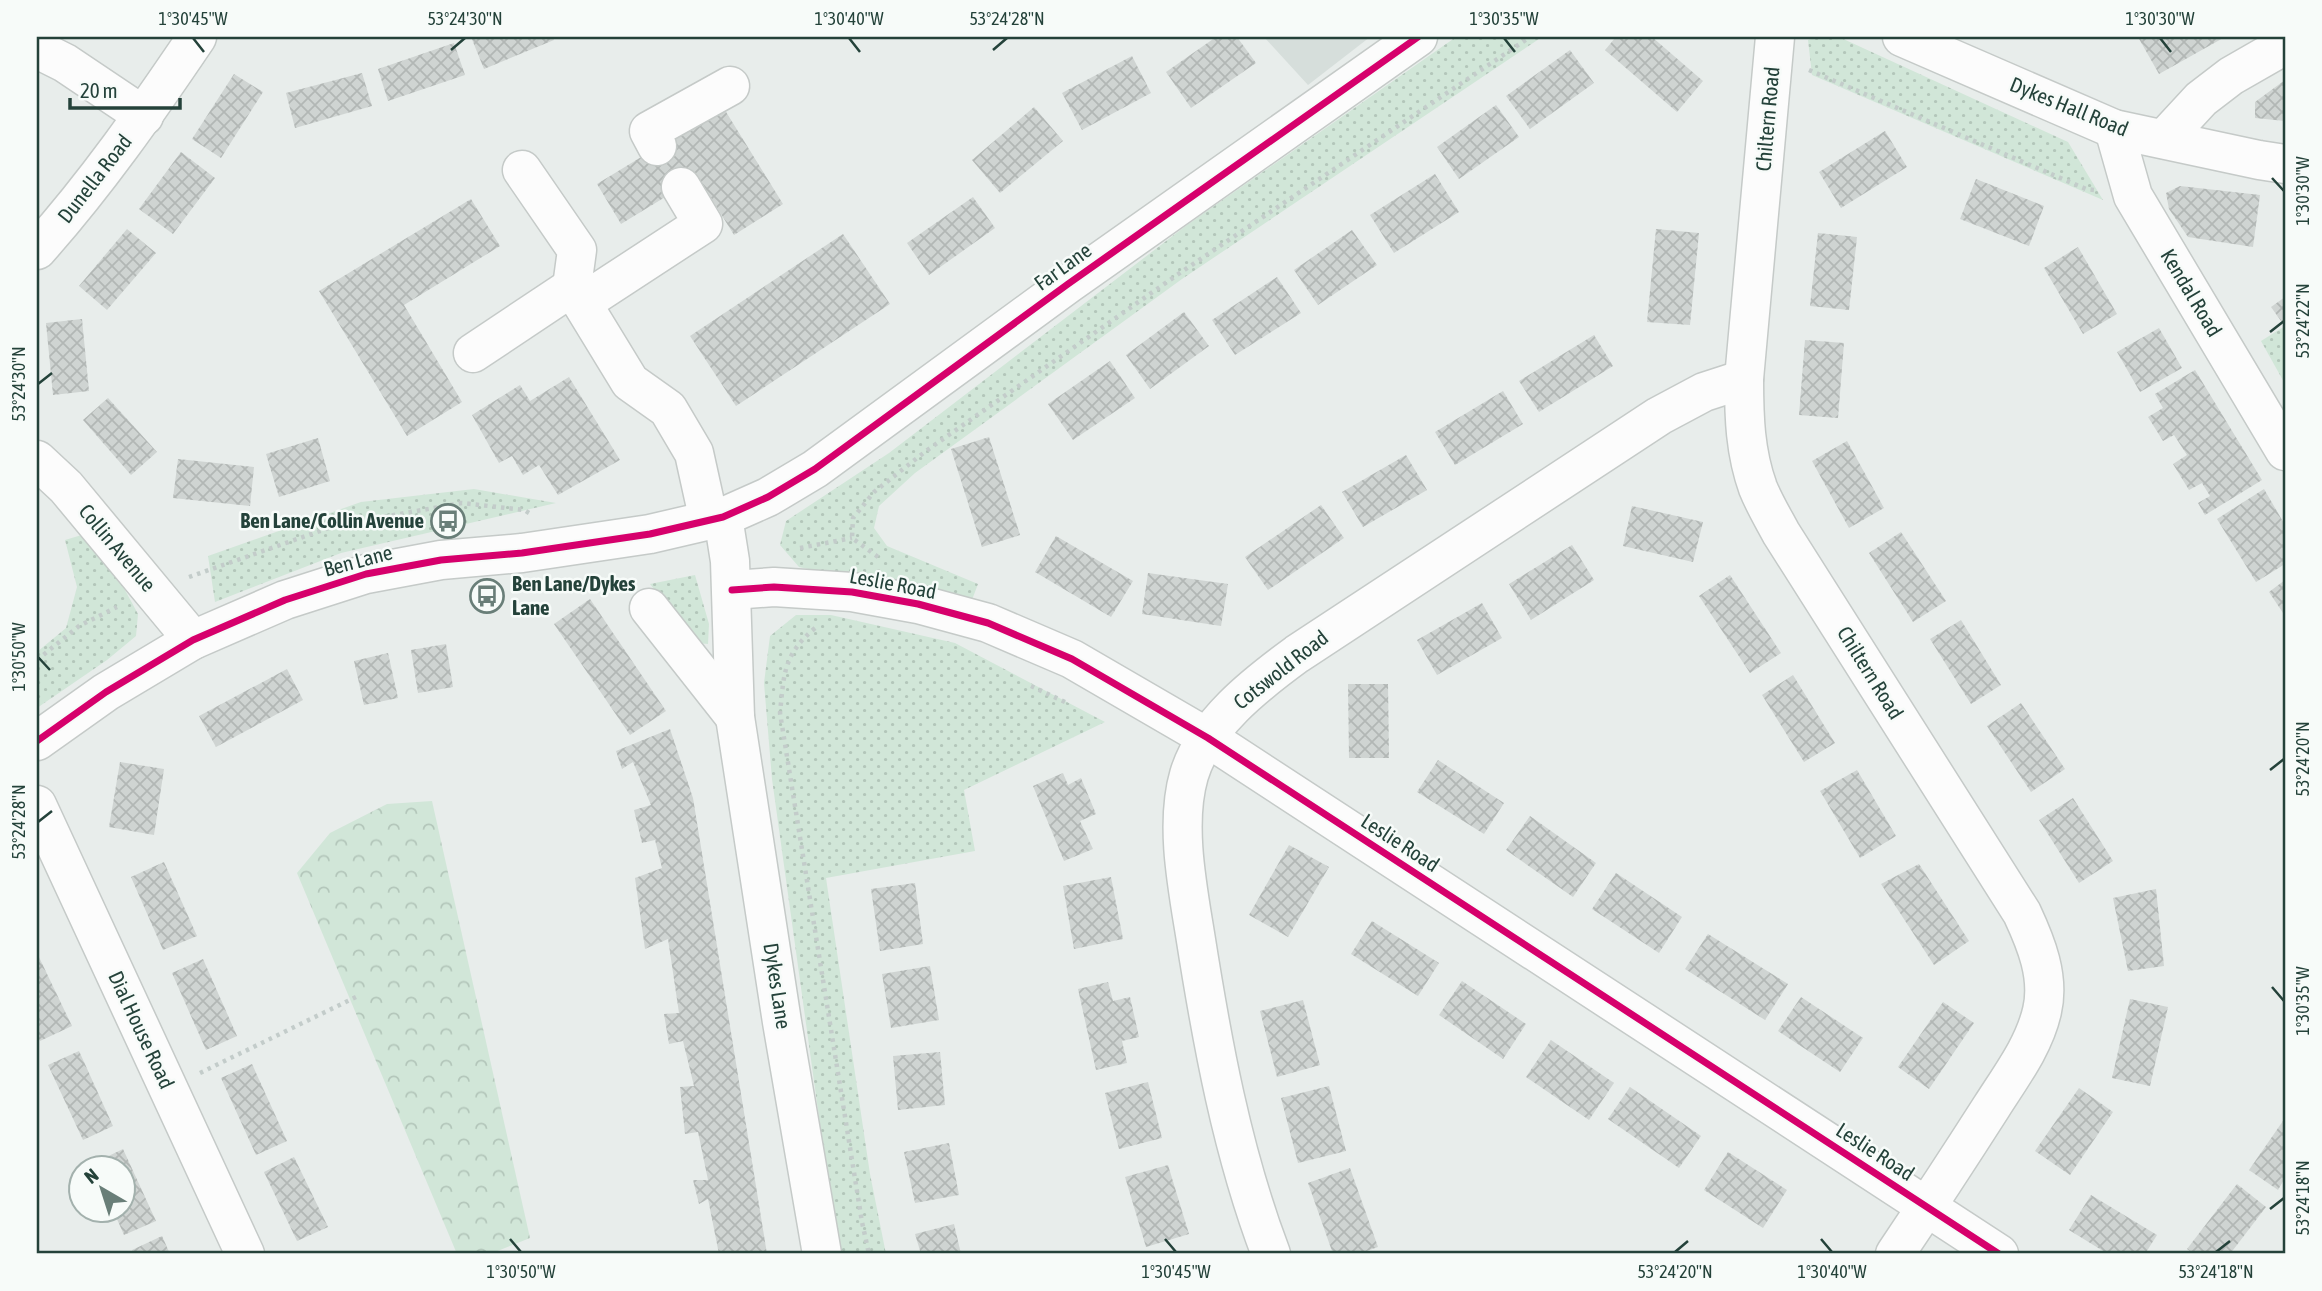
<svg xmlns="http://www.w3.org/2000/svg" width="2322" height="1291" viewBox="0 0 2322 1291" font-family="'Asap Condensed',sans-serif">
<style>
.built{fill:#d6dedb}
.grass{fill:url(#grass-dots)}
.forest{fill:url(#forest-crowns)}
.building{fill:url(#building-cross-hatch)}
.lines{fill:none;stroke-linecap:round;stroke-linejoin:round}
.minor-casing{stroke:#c5cac8;stroke-width:41}
.path{stroke:#c3ccca;stroke-width:4.5;stroke-dasharray:3.5 5;stroke-linecap:butt}
.minor{stroke:#fcfcfc;stroke-width:38}
.cycleway-casing{stroke:#f7fbf9;stroke-width:11}
.cycleway{stroke:#d6006c;stroke-width:7}
.ticks{fill:none;stroke:#24423a;stroke-width:2.5}
.labels{text-anchor:middle;stroke-width:5;stroke-linejoin:round;paint-order:stroke}
.street-label{font-size:21px;fill:#24423a;stroke:#f7fbf9}
.poi-label{font-size:21px;font-weight:bold;fill:#24423a;stroke:#f7fbf9;text-anchor:end}
.neatline{fill:none;stroke:#24423a;stroke-width:2.5}
.ticks-label{font-size:18px;text-anchor:middle;fill:#24423a}
</style>
<defs>
<pattern id="grass-dots" width="8" height="8" patternUnits="userSpaceOnUse" patternTransform="scale(1.75)"><rect width="8" height="8" fill="#d1e6d8"/><path d="M2 2h.1M6 6h.1" fill="none" stroke="#b3c6ba" stroke-width="1.8" stroke-linecap="round"/></pattern>
<pattern id="forest-crowns" width="20" height="18" patternUnits="userSpaceOnUse" patternTransform="scale(1.75)"><rect width="20" height="18" fill="#d1e6d8"/><path d="M2 6a3 3 0 1 1 6 0M12 15a3 3 0 1 1 6 0" fill="none" stroke="#b3c6ba"/></pattern>
<pattern id="building-cross-hatch" width="8" height="8" patternUnits="userSpaceOnUse" patternTransform="scale(1.75)"><rect width="8" height="8" fill="#cfd4d2"/><path d="M0 0l8 8M0 8l8-8" fill="none" stroke="#b2b7b5"/></pattern>
</defs>
<rect width="100%" height="100%" fill="#e8edeb"/>
<!-- built -->
<polygon class="built" points="1264,37 1370,37 1308,85"/>
<!-- grass -->
<g class="grass">
<polygon points="1456,37 1542,37 1182,279 915,473 879,506 874,528 887,546 978,584 970,605 799,567 780,545 786,521 889,453 1187,225"/>
<polygon points="1817,37 1839,37 2068,142 2103,200 1812,75 1808,40"/>
<polygon points="2285,326 2285,384 2261,341"/>
<polygon points="474,489 556,503 341,553 215,602 208,556 361,502"/>
<polygon points="85,534 119,579 138,614 136,636 107,660 37,708 37,652 66,628 77,587 65,540"/>
<polygon points="695,575 709,624 708,644 696,643 650,584"/>
<polygon points="796,615 831,615 955,643 1105,722 964,790 975,851 826,878 870,1174 886,1254 838,1254 772,779 764,683 770,636"/>
</g>
<!-- forest -->
<polygon class="forest" points="432,801 530,1238 490,1254 457,1254 297,873 330,833 387,804"/>
<!-- building -->
<g class="building">
<polygon points="471,37 553,37 554,40 484,69"/>
<polygon points="1216,37 1237,37 1256,63 1191,108 1166,72"/>
<polygon points="1616,37 1652,37 1703,81 1677,112 1605,50"/>
<polygon points="2138,37 2225,37 2159,74"/>
<polygon points="454,43 465,75 388,101 378,69"/>
<polygon points="1570,50 1594,83 1530,129 1506,96"/>
<polygon points="1132,56 1151,93 1082,130 1062,93"/>
<polygon points="362,73 372,106 295,128 286,93"/>
<polygon points="234,74 263,92 221,158 192,139"/>
<polygon points="2285,80 2285,121 2255,118 2255,102"/>
<polygon points="1496,105 1519,137 1459,179 1437,147"/>
<polygon points="723,107 783,204 734,235 698,177 621,224 597,184"/>
<polygon points="1034,107 1063,141 1000,193 972,160"/>
<polygon points="1885,131 1907,167 1841,208 1819,172"/>
<polygon points="181,152 215,178 173,234 139,209"/>
<polygon points="1435,174 1459,212 1394,253 1370,215"/>
<polygon points="1976,179 2044,206 2029,246 1960,219"/>
<polygon points="2180,186 2260,195 2253,247 2188,237 2169,209 2166,193"/>
<polygon points="973,197 995,228 929,275 907,243"/>
<polygon points="471,199 500,246 404,305 462,402 407,436 319,291"/>
<polygon points="127,229 156,253 107,310 79,286"/>
<polygon points="1656,229 1699,233 1690,325 1647,322"/>
<polygon points="1352,230 1377,265 1318,305 1294,270"/>
<polygon points="1818,233 1857,237 1849,310 1810,306"/>
<polygon points="843,234 890,304 736,406 690,336"/>
<polygon points="2078,247 2117,314 2083,334 2044,268"/>
<polygon points="1277,277 1301,313 1235,355 1212,320"/>
<polygon points="2285,297 2285,319 2281,321 2271,307"/>
<polygon points="1184,312 1209,346 1150,389 1126,355"/>
<polygon points="82,319 89,391 53,395 46,323"/>
<polygon points="2159,328 2182,368 2140,392 2117,352"/>
<polygon points="1594,335 1613,366 1539,412 1519,381"/>
<polygon points="1805,340 1844,343 1838,418 1799,415"/>
<polygon points="1110,361 1135,398 1073,440 1048,404"/>
<polygon points="2195,370 2262,480 2205,515 2198,503 2210,496 2202,483 2189,490 2173,464 2187,455 2174,435 2163,441 2148,417 2163,408 2155,394"/>
<polygon points="569,377 620,460 558,495 539,465 523,475 512,456 499,463 472,415 520,385 530,401"/>
<polygon points="1503,391 1523,424 1455,465 1435,432"/>
<polygon points="108,398 157,452 131,475 83,420"/>
<polygon points="989,437 1020,535 982,547 951,449"/>
<polygon points="318,438 330,481 279,497 266,454"/>
<polygon points="1847,441 1884,508 1849,528 1812,461"/>
<polygon points="1406,455 1427,490 1363,527 1342,492"/>
<polygon points="178,459 254,467 250,506 173,498"/>
<polygon points="2264,489 2285,525 2285,564 2256,582 2217,519"/>
<polygon points="1321,505 1344,538 1268,590 1245,557"/>
<polygon points="1632,506 1703,522 1693,562 1623,546"/>
<polygon points="1901,532 1946,601 1913,622 1869,553"/>
<polygon points="1056,536 1133,581 1111,617 1035,572"/>
<polygon points="1572,545 1594,580 1531,620 1509,584"/>
<polygon points="1148,573 1228,584 1221,626 1142,614"/>
<polygon points="1730,575 1781,653 1750,673 1699,596"/>
<polygon points="2285,580 2285,616 2269,592"/>
<polygon points="590,599 666,711 630,735 554,624"/>
<polygon points="1482,603 1502,638 1437,675 1417,640"/>
<polygon points="1961,620 2001,685 1971,704 1930,639"/>
<polygon points="446,644 453,687 418,693 411,650"/>
<polygon points="388,653 398,698 364,705 354,661"/>
<polygon points="287,669 303,700 216,747 199,716"/>
<polygon points="1793,675 1835,743 1804,762 1762,695"/>
<polygon points="1348,684 1388,684 1389,758 1349,758"/>
<polygon points="2021,703 2065,769 2031,792 1987,726"/>
<polygon points="670,729 693,798 767,1254 719,1254 708,1199 699,1204 693,1180 708,1180 698,1132 685,1134 680,1087 694,1086 683,1041 669,1044 664,1014 679,1013 668,939 645,949 635,878 662,868 655,840 642,843 634,810 651,805 633,762 622,769 616,751"/>
<polygon points="1438,760 1504,803 1484,834 1417,792"/>
<polygon points="120,762 164,769 154,835 109,827"/>
<polygon points="1857,770 1896,836 1860,858 1820,791"/>
<polygon points="1063,773 1068,785 1081,778 1096,814 1080,821 1093,849 1064,861 1033,786"/>
<polygon points="2073,798 2113,861 2079,883 2039,820"/>
<polygon points="1530,816 1596,863 1573,897 1506,850"/>
<polygon points="1289,845 1329,867 1288,937 1249,915"/>
<polygon points="164,862 197,936 163,950 131,877"/>
<polygon points="1919,864 1969,941 1934,965 1881,884"/>
<polygon points="1616,873 1682,917 1659,953 1592,909"/>
<polygon points="1111,877 1123,939 1074,949 1063,886"/>
<polygon points="915,883 923,944 880,951 871,889"/>
<polygon points="2156,889 2164,966 2128,971 2113,898"/>
<polygon points="1372,921 1439,963 1418,996 1351,954"/>
<polygon points="1708,934 1788,984 1765,1020 1685,969"/>
<polygon points="37,953 72,1026 40,1041 37,1034"/>
<polygon points="203,959 237,1036 206,1050 172,973"/>
<polygon points="930,966 939,1020 891,1028 882,974"/>
<polygon points="1462,981 1526,1024 1503,1059 1439,1015"/>
<polygon points="1108,982 1113,1001 1130,997 1139,1037 1122,1041 1127,1063 1096,1070 1078,989"/>
<polygon points="1801,997 1863,1038 1840,1072 1778,1031"/>
<polygon points="2130,999 2168,1007 2150,1086 2112,1078"/>
<polygon points="1303,1000 1320,1065 1277,1077 1260,1011"/>
<polygon points="1943,1002 1974,1023 1929,1089 1898,1067"/>
<polygon points="1551,1040 1614,1083 1589,1120 1526,1077"/>
<polygon points="79,1051 113,1126 83,1140 48,1065"/>
<polygon points="940,1052 945,1105 898,1110 893,1056"/>
<polygon points="252,1064 287,1141 256,1155 221,1078"/>
<polygon points="1148,1082 1162,1138 1119,1149 1105,1093"/>
<polygon points="1329,1086 1346,1151 1298,1163 1281,1098"/>
<polygon points="1630,1087 1701,1136 1679,1168 1608,1119"/>
<polygon points="2079,1088 2113,1112 2070,1175 2035,1151"/>
<polygon points="2285,1118 2285,1178 2278,1190 2249,1170"/>
<polygon points="949,1143 959,1195 915,1203 904,1152"/>
<polygon points="123,1149 156,1221 124,1235 113,1210 122,1210 122,1168 94,1168 92,1164"/>
<polygon points="1728,1152 1787,1190 1763,1228 1704,1190"/>
<polygon points="294,1157 328,1227 297,1241 264,1172"/>
<polygon points="1168,1165 1189,1234 1146,1247 1125,1177"/>
<polygon points="1350,1168 1378,1247 1358,1254 1333,1254 1308,1183"/>
<polygon points="2237,1184 2266,1207 2230,1254 2194,1254 2187,1249"/>
<polygon points="2091,1195 2157,1235 2145,1254 2108,1254 2069,1230"/>
<polygon points="954,1224 961,1254 921,1254 915,1234"/>
<polygon points="162,1236 170,1254 134,1254 132,1250"/>
</g>
<g class="lines">
<!-- minor casing -->
<g class="minor-casing">
<g id="minor">
<path d="M1775,37L1744,379C1744,417 1745,452 1758,488C1764,503 1773,518 1781,533L2022,913C2036,943 2050,977 2042,1011C2034,1046 2011,1076 1992,1106C1960,1156 1928,1205 1895,1254"/>
<polyline points="1902,37 2114,129 2259,160 2285,164"/>
<polyline points="37,49 65,63 144,116"/>
<polyline points="2114,129 2133,196 2285,451"/>
<polyline points="2164,139 2201,99 2231,76 2285,45"/>
<polyline points="657,146 649,131 730,86"/>
<polyline points="522,170 577,250 572,287 630,382 668,409 694,453 709,521"/>
<path d="M37,250C96,184 147,111 197,37"/>
<polyline points="582,303 703,224 681,187"/>
<polyline points="473,353 572,287"/>
<polyline points="37,460 66,487 193,640"/>
<polyline points="723,517 730,561 735,717 782,1022 822,1254"/>
<polyline points="732,590 774,587 852,592 918,604 988,623 1072,659 1208,738 1999,1254"/>
<polyline points="649,608 735,717"/>
<polyline points="37,741 106,692 193,640 285,600 366,574 441,560 522,553 650,534 723,517 768,497 815,469 1068,284 1418,37"/>
<polyline points="37,805 245,1254"/>
<path d="M1271,1254C1232,1152 1212,1042 1195,934C1187,885 1175,823 1189,775C1204,724 1256,684 1297,654L1659,416L1704,392L1744,379"/>
</g>
</g>
<!-- path -->
<g class="path">
<polyline points="1809,70 2086,189 2094,190"/>
<polyline points="800,548 852,538"/>
<polyline points="878,557 852,538 853,518 874,492 926,451 1177,275 1530,37"/>
<polyline points="189,577 337,525 462,503 524,510 529,513"/>
<path d="M815,628C783,655 784,674 780,713L862,1222L869,1254"/>
<polyline points="37,660 79,626 117,607"/>
<polyline points="1031,686 1065,702"/>
<polyline points="200,1073 360,995"/>
</g>
<!-- minor -->
<use href="#minor" class="minor"/>
<!-- cycleway casing -->
<g class="cycleway-casing">
<g id="cycleway">
<polyline points="732,590 774,587 852,592 918,604 988,623 1072,659 1208,738 1999,1254"/>
<polyline points="37,741 106,692 193,640 285,600 366,574 441,560 522,553 650,534 723,517 768,497 815,469 1068,284 1418,37"/>
</g>
</g>
<!-- cycleway -->
<use href="#cycleway" class="cycleway"/>
</g>
<!-- ticks -->
<path class="ticks" d="M193,38L204,52M849,38L860,52M1504,38L1515,52M2160,38L2171,52M451,50L465,38M993,50L1007,38M2272,178L2284,191M2270,332L2284,321M38,384L52,373M38,657L50,670M2270,770L2284,759M38,822L52,811M2272,987L2284,1001M2270,1209L2284,1198M510,1239L521,1252M1165,1239L1176,1252M1821,1239L1832,1252M1675,1252L1688,1241M2216,1252L2230,1241"/>
<!-- icons -->
<defs>
<g id="bus-ring" transform="scale(1.75)"><circle r="9.5" fill="#f7fbf9" stroke="#697e78" stroke-width="1.5"/><path d="M-5-6H5V4H4V6H2V4H-2V6H-4V4H-5ZM-3.5-4V0h7V-4ZM-3.5 1.2v1.5H-2V1.2ZM2 1.2v1.5H3.5V1.2Z" fill="#697e78"/></g>
</defs>
<g fill-rule="evenodd">
<use href="#bus-ring" x="448" y="521"/>
<use href="#bus-ring" x="487" y="596"/>
</g>
<g class="labels">
<!-- street labels -->
<g class="street-label">
<text transform="translate(2069 107) rotate(22)" y="7">Dykes Hall Road</text>
<text transform="translate(1768 119) rotate(-85)" y="7">Chiltern Road</text>
<text transform="translate(95 179) rotate(-52)" y="7">Dunella Road</text>
<text transform="translate(1063 267) rotate(-36)" y="7">Far Lane</text>
<text transform="translate(2191 293) rotate(59)" y="7">Kendal Road</text>
<text transform="translate(117 548) rotate(50)" y="7">Collin Avenue</text>
<text transform="translate(358 561) rotate(-15)" y="7">Ben Lane</text>
<text transform="translate(893 584) rotate(11)" y="7">Leslie Road</text>
<text transform="translate(1281 670) rotate(-38)" y="7">Cotswold Road</text>
<text transform="translate(1870 673) rotate(58)" y="7">Chiltern Road</text>
<text transform="translate(1400 843) rotate(33)" y="7">Leslie Road</text>
<text transform="translate(777 986) rotate(81)" y="7">Dykes Lane</text>
<text transform="translate(141 1030) rotate(65)" y="7">Dial House Road</text>
<text transform="translate(1875 1152) rotate(33)" y="7">Leslie Road</text>
</g>
<!-- poi labels -->
<g class="poi-label">
<text x="424" y="528">Ben Lane/Collin Avenue</text>
<text x="512" y="591" text-anchor="start">Ben Lane/Dykes<tspan x="512" dy="24">Lane</tspan></text>
</g>
</g>
<!-- border -->
<rect width="2322" height="1291" fill="none" stroke="#f7fbf9" stroke-width="77"/>
<!-- north arrow -->
<g transform="translate(102 1189) rotate(321)"><circle r="33" fill="#f7fbf9" stroke="#a3b1ad" stroke-width="2"/>
<path d="M0-5L12 26L0 18L-12 26Z" fill="#697e78"/>
<text y="-10" font-size="19" font-weight="bold" text-anchor="middle" fill="#24423a">N</text>
</g>
<!-- scale -->
<path d="M70 98v10h110v-10" fill="none" stroke="#24423a" stroke-width="3.5"/>
<text x="80" y="98" font-size="21" fill="#24423a" stroke="#f7fbf9" stroke-width="5" paint-order="stroke">20 m</text>
<rect x="38" y="38" width="2246" height="1214" class="neatline"/>
<g class="ticks-label">
<text x="193" y="25">1°30'45"W</text>
<text x="465" y="25">53°24'30"N</text>
<text x="849" y="25">1°30'40"W</text>
<text x="1007" y="25">53°24'28"N</text>
<text x="1504" y="25">1°30'35"W</text>
<text x="2160" y="25">1°30'30"W</text>
<text transform="translate(2303 191) rotate(-90)" y="6">1°30'30"W</text>
<text transform="translate(2303 321) rotate(-90)" y="6">53°24'22"N</text>
<text transform="translate(19 384) rotate(-90)" y="6">53°24'30"N</text>
<text transform="translate(19 657) rotate(-90)" y="6">1°30'50"W</text>
<text transform="translate(2303 759) rotate(-90)" y="6">53°24'20"N</text>
<text transform="translate(19 822) rotate(-90)" y="6">53°24'28"N</text>
<text transform="translate(2303 1001) rotate(-90)" y="6">1°30'35"W</text>
<text transform="translate(2303 1198) rotate(-90)" y="6">53°24'18"N</text>
<text x="521" y="1278">1°30'50"W</text>
<text x="1176" y="1278">1°30'45"W</text>
<text x="1675" y="1278">53°24'20"N</text>
<text x="1832" y="1278">1°30'40"W</text>
<text x="2216" y="1278">53°24'18"N</text>
</g>
</svg>
